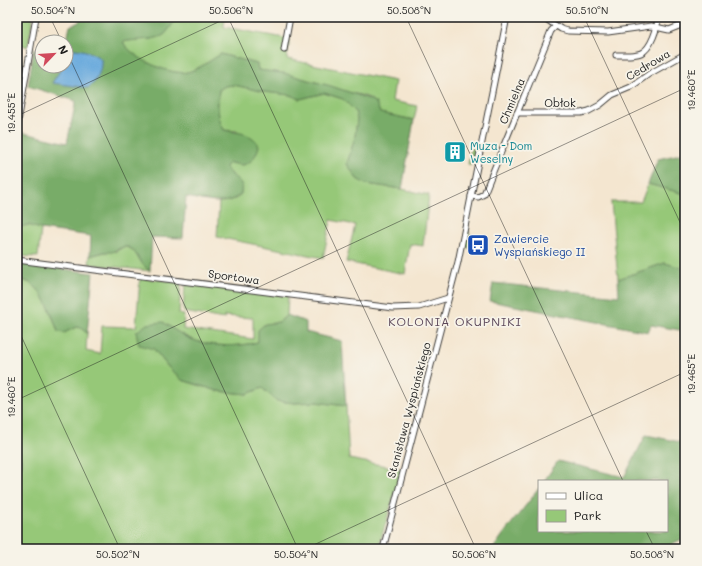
<svg xmlns="http://www.w3.org/2000/svg" width="702" height="566" viewBox="0 0 702 566" font-family="Mali,sans-serif">
<style>
.green{fill:#96c878;stroke:#59724a}
.forest{fill:#78ac68;stroke:#4a6442}
.water{fill:#6aaadd;stroke:#43637c}
.lines{fill:none;stroke-linecap:round;stroke-linejoin:round}
.minor-casing{stroke:#3c3a37;stroke-width:7}
.minor{stroke:#fff;stroke-width:5}
.ticks{fill:none;stroke:#1c1c1c;stroke-width:1;stroke-opacity:0.45}
.labels{text-anchor:middle;stroke-width:3.5;stroke-linejoin:round;paint-order:stroke}
.street-label{font-size:11px;fill:#1c1c1c;stroke:#f7f3e8}
.culture-label{font-size:11px;fill:#0d838f;stroke:#f7f3e8;text-anchor:start}
.transit-label{font-size:11px;fill:#164399;stroke:#f7f3e8;text-anchor:start}
.neighbourhood-label{font-size:12px;letter-spacing:1px;fill:#5c485a;stroke:#f7f3e8}
.neatline{fill:none;stroke:#1c1c1c;stroke-width:1.5}
.ticks-label{font-size:10px;text-anchor:middle;fill:#1c1c1c}
</style>
<rect width="100%" height="100%" fill="#f7f3e8"/>
<filter id="ink" filterUnits="userSpaceOnUse"><feTurbulence type="fractalNoise" baseFrequency=".025" numOctaves="2"/><feDisplacementMap in="SourceGraphic" scale="8" xChannelSelector="R" yChannelSelector="G"/><feConvolveMatrix kernelMatrix="1 2 1 2 8 2 1 2 1" color-interpolation-filters="sRGB"/></filter>
<filter id="wash" filterUnits="userSpaceOnUse"><feTurbulence type="fractalNoise" baseFrequency=".012" numOctaves="4" result="noise"/><feDisplacementMap in="SourceGraphic" scale="16" xChannelSelector="R" yChannelSelector="G"/><feGaussianBlur stdDeviation="0.9" result="paint"/><feColorMatrix in="noise" values="0 0 0 0 0 0 0 0 0 0 0 0 0 0 0 0 0 1.4 0 .05"/><feComposite in="paint" operator="in"/></filter>
<g filter="url(#wash)">
<rect width="100%" height="100%" fill="#f4e6d0"/>
<!-- green -->
<g class="green">
<polygon points="17,17 33,17 28,47 17,43"/>
<path d="M179,17H225L224,27L290,39L287,59L395,81L392,101L417,106L414,120L380,113C378,107 375,102 369,98C363,95 355,94 348,92C319,82 288,74 258,70L257,64L221,54C211,60 199,69 188,72C169,76 131,58 123,42L137,39H152L164,35L173,23Z"/>
<path d="M234,85L265,92L290,95L300,99L324,93L343,99L355,111L357,119L355,137L347,164L357,179L366,184L402,189L429,195L423,246L410,244L405,274L346,262L355,225L331,220L323,258L217,237L219,202L230,201L237,198L232,174L227,172L225,167L229,163L235,164L237,131L224,130C217,117 217,104 219,90L225,86Z"/>
<polygon points="471,148 477,149 475,156 472,157 471,165 468,164"/>
<polygon points="648,184 685,194 685,269 665,263 618,279 611,202 641,202"/>
<polygon points="28,225 41,229 38,257 17,256 17,228 21,226"/>
<polygon points="468,230 474,244 473,246 469,248 466,247 465,244"/>
<path d="M123,247C135,247 137,256 143,264C145,267 148,269 150,271L89,264L90,256L105,252L117,251Z"/>
<path d="M140,278L181,282L179,314L184,315L183,329L253,339V318L224,316V319L184,312L183,309L185,286L188,284L288,296L287,315L279,322L265,324L258,342C239,347 215,347 196,341C184,337 173,329 163,322L154,349L169,368L182,380L218,391L247,394L262,388L277,401L295,403L316,402L346,406L349,459L402,469L378,549H17V475L20,473L21,459L17,445V280C41,278 52,314 58,332L64,333L76,327L82,328L87,334L86,351L100,354L102,326L136,327Z"/>
</g>
<!-- forest -->
<g class="forest">
<path d="M81,17H179C173,22 170,29 165,34C158,41 134,39 123,42C132,58 170,76 188,72C199,69 211,60 221,54L257,64L258,70L284,73L308,80L331,86L369,99L376,103L380,113L414,120L402,189L366,184L357,179L347,164L355,137L357,119L355,111L343,99L324,93L300,99L290,95L265,92L234,85L225,86L219,90C217,104 217,117 224,130C237,133 253,132 259,146C257,154 252,164 242,165C238,165 233,163 229,163L226,167C228,174 237,177 242,185L241,194C226,208 204,200 186,197L183,238L152,237L150,271L143,265L133,250L128,247H123L112,252H104L90,256L91,236L41,229L28,225L17,228V148L20,132L67,143L76,101L28,86L34,49L42,51V66H63L53,83L101,59L88,52L66,53V54V44L70,26L79,22Z"/>
<polygon points="17,60 24,63 17,111"/>
<polygon points="685,153 685,194 648,184 658,159"/>
<path d="M17,263L93,273L87,334L82,328L76,327L64,333L58,332C52,314 41,278 17,280Z"/>
<polygon points="665,263 685,269 685,331 651,325 648,332 490,301 493,283 619,296 618,279"/>
<path d="M287,315L306,322V332L342,341L346,406L316,402L295,403L277,401L262,388L247,394L218,391L182,380L169,368L154,349L139,345L136,332L147,324L163,322C173,329 184,337 196,341C215,347 239,347 258,342V330L265,324L279,322Z"/>
<path d="M646,435L685,443V538L660,549H493C507,527 524,509 539,488V531H667V481H544L558,461L624,477Z"/>
<polygon points="17,445 21,459 20,473 17,475"/>
</g>
<!-- water -->
<path class="water" d="M73,49C83,49 93,53 101,59C102,70 97,82 88,88L52,83L63,66H66V54L68,50Z"/>
</g>
<g filter="url(#ink)">
<g class="lines">
<!-- minor casing -->
<g class="minor-casing">
<g id="minor">
<polyline points="543,17 561,29 568,31 608,32 651,26 669,30 679,26 683,21 684,17"/>
<polyline points="284,50 290,17"/>
<path d="M616,55C623,55 634,56 641,53C651,49 658,27 658,17"/>
<polyline points="517,113 581,113 589,111 600,105 612,95 631,87 649,74 685,54"/>
<polyline points="17,128 36,17"/>
<path d="M471,196L478,197L484,194C506,139 529,85 551,31L556,26"/>
<polyline points="17,260 393,308 419,307 448,298"/>
<polyline points="383,549 458,262 507,17"/>
</g>
</g>
<!-- minor -->
<use href="#minor" class="minor"/>
</g>
</g>
<!-- ticks -->
<path class="ticks" d="M50,17L62,42M228,17L476,549M406,17L623,481M584,17L685,233M66,50L298,549M17,116L229,17M17,327L120,549M17,400L685,88M646,531L655,549M305,549L685,372"/>
<!-- icons -->
<defs>
<g id="building-square" transform="scale(1.15)"><rect x="-9" y="-9" width="18" height="18" rx="4" fill="#0f9aa8" stroke="#f7f3e8"/><path d="M-4-6H4V6H1V3H-1V6H-4ZM-2.5-4.3h1.7v1.8h-1.7ZM.8-4.3h1.7v1.8H.8ZM-2.5-1h1.7V.8h-1.7ZM.8-1h1.7V.8H.8Z" fill="#fff"/></g>
<g id="bus-square" transform="scale(1.15)"><rect x="-9" y="-9" width="18" height="18" rx="4" fill="#1a4fb4" stroke="#f7f3e8"/><path d="M-5-6H5V4H4V6H2V4H-2V6H-4V4H-5ZM-3.5-4V0h7V-4ZM-3.5 1.2v1.5H-2V1.2ZM2 1.2v1.5H3.5V1.2Z" fill="#fff"/></g>
</defs>
<g fill-rule="evenodd">
<use href="#building-square" x="455" y="152"/>
<use href="#bus-square" x="478" y="245"/>
</g>
<g class="labels">
<!-- street labels -->
<g class="street-label">
<text transform="translate(648 65) rotate(-31)" y="4">Cedrowa</text>
<text transform="translate(512 101) rotate(-67)" y="4">Chmielna</text>
<text x="560" y="107">Obłok</text>
<text transform="translate(234 277) rotate(8)" y="4">Sportowa</text>
<text transform="translate(409 410) rotate(-75)" y="4">Stanisława Wyspiańskiego</text>
</g>
<!-- culture labels -->
<g class="culture-label">
<text x="470" y="150">Muza - Dom<tspan x="470" dy="13">Weselny</tspan></text>
</g>
<!-- transit labels -->
<g class="transit-label">
<text x="494" y="243">Zawiercie<tspan x="494" dy="13">Wyspiańskiego II</tspan></text>
</g>
<!-- neighbourhood labels -->
<g class="neighbourhood-label">
<text x="455" y="326">KOLONIA OKUPNIKI</text>
</g>
</g>
<!-- margin -->
<rect width="702" height="566" fill="none" stroke="#f7f3e8" stroke-width="44"/>
<!-- legend -->
<rect x="538" y="480" width="130" height="52" fill="#f7f3e8" stroke="#9f9d96"/>
<rect x="546" y="493" width="20" height="6" fill="#ffffff" stroke="#9f9d96"/>
<text x="574" y="500" font-size="12" fill="#1c1c1c">Ulica</text>
<rect x="546" y="510" width="20" height="12" fill="#96c878" stroke="#9f9d96"/>
<text x="574" y="520" font-size="12" fill="#1c1c1c">Park</text>
<!-- north arrow -->
<g transform="translate(54 54) rotate(65)"><circle r="19" fill="#f7f3e8" stroke="#9f9d96"/>
<path d="M0-3L7 15L0 10L-7 15Z" fill="#d1495b"/>
<text y="-6" font-size="11" font-weight="bold" text-anchor="middle" fill="#1c1c1c">N</text>
</g>
<rect x="22" y="22" width="658" height="522" class="neatline"/>
<g class="ticks-label">
<text x="53" y="14">50.504°N</text>
<text x="231" y="14">50.506°N</text>
<text x="409" y="14">50.508°N</text>
<text x="587" y="14">50.510°N</text>
<text transform="translate(691 90) rotate(-90)" y="4">19.460°E</text>
<text transform="translate(11 113) rotate(-90)" y="4">19.455°E</text>
<text transform="translate(691 374) rotate(-90)" y="4">19.465°E</text>
<text transform="translate(11 397) rotate(-90)" y="4">19.460°E</text>
<text x="118" y="558">50.502°N</text>
<text x="296" y="558">50.504°N</text>
<text x="474" y="558">50.506°N</text>
<text x="652" y="558">50.508°N</text>
</g>
</svg>
